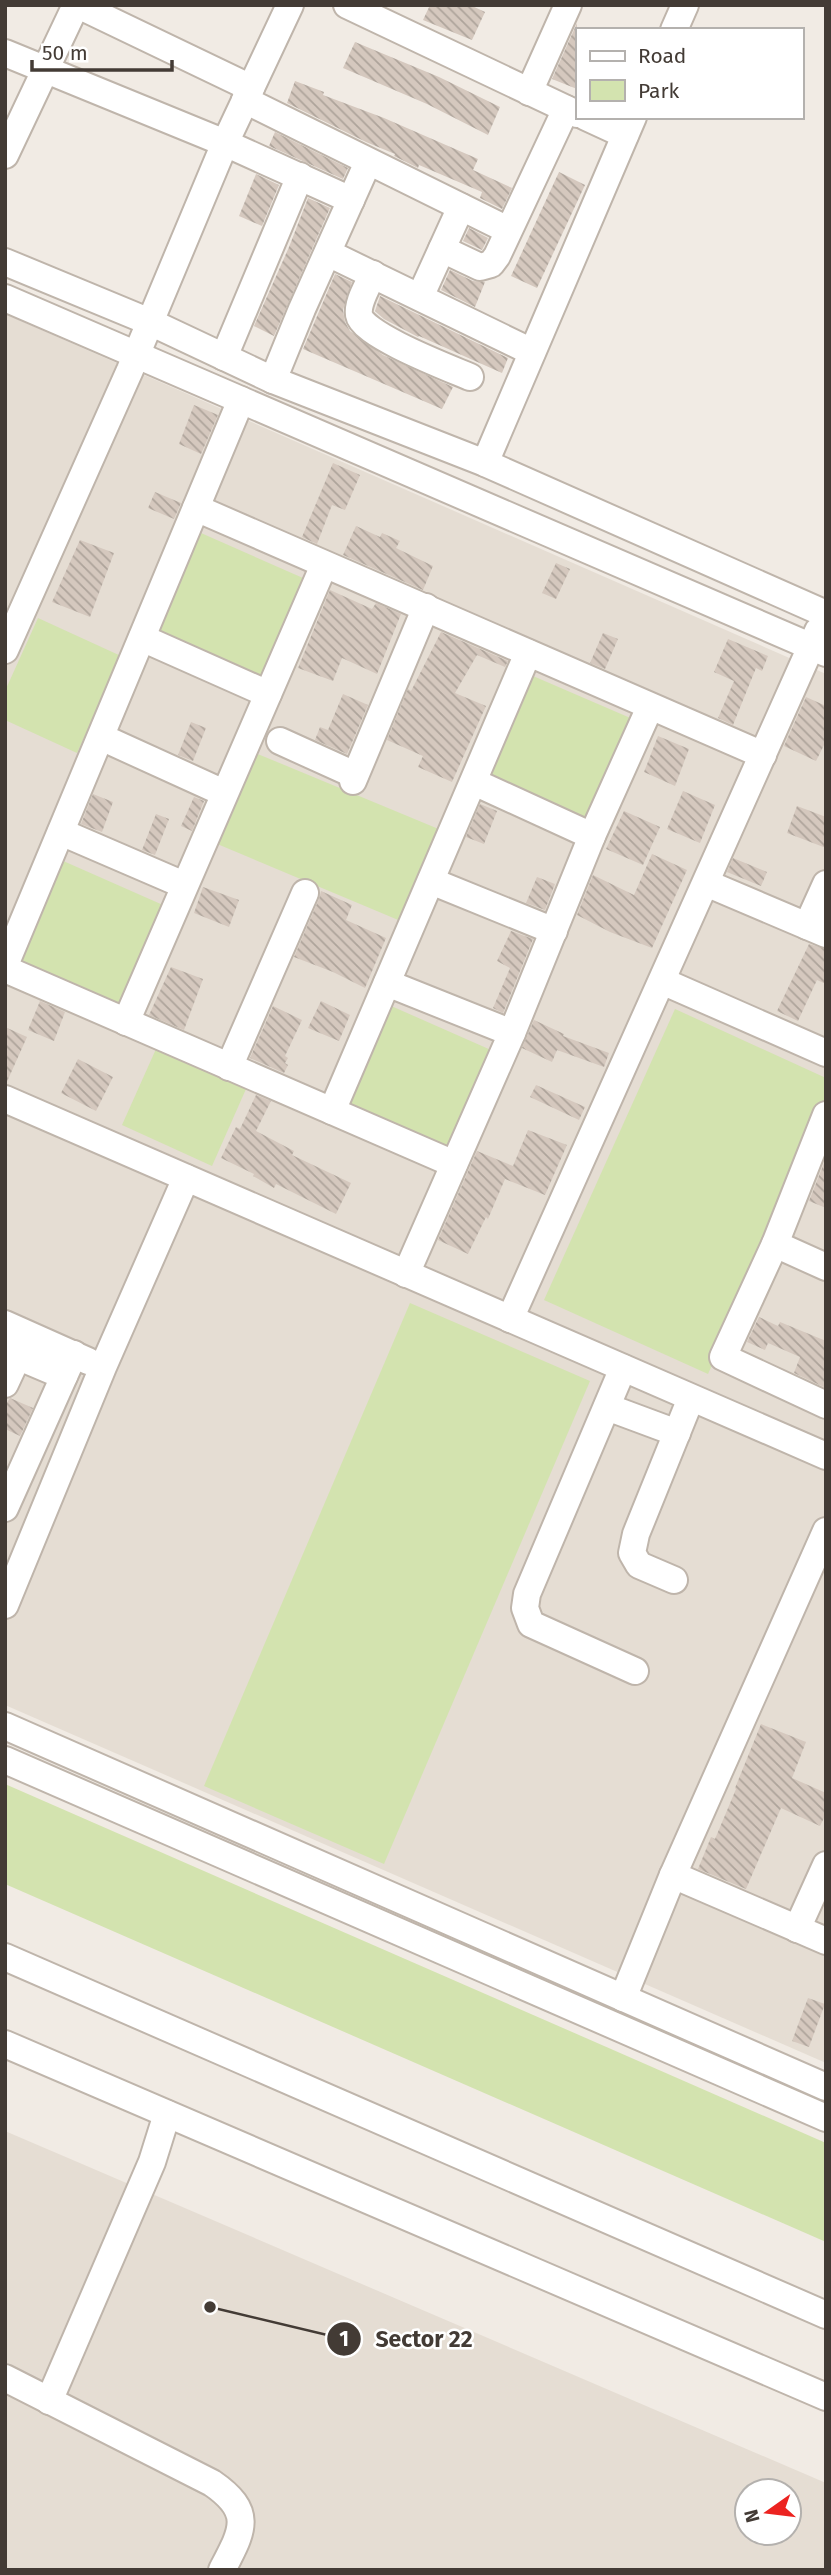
<svg xmlns="http://www.w3.org/2000/svg" width="831" height="2575" viewBox="0 0 831 2575" font-family="'Fira Sans',sans-serif">
<style>
.residential{fill:#e5ddd3;fill-rule:evenodd}
.park{fill:#d3e3af}
.building{fill:url(#building-back-hatch)}
.lines{fill:none;stroke-linecap:round;stroke-linejoin:round}
.minor-casing{stroke:#bfb5ab;stroke-width:30}
.minor{stroke:#fff;stroke-width:26}
.leader{fill:none;stroke:#433b35;stroke-width:2.5}
.callout-dot{fill:#433b35;stroke:#fff;stroke-width:2.5}
.mark-label{font-size:21px;text-anchor:middle;font-weight:bold;fill:#fff}
.callout-label{font-size:23px;text-anchor:middle;font-weight:bold;fill:#433b35;stroke:#fff;stroke-width:5;stroke-linejoin:round;paint-order:stroke}
</style>
<defs>
<pattern id="building-back-hatch" width="6" height="6" patternUnits="userSpaceOnUse" patternTransform="scale(1.75)"><rect width="6" height="6" fill="#d5c8be"/><path d="M-1 5l2 2M0 0l6 6M5-1l2 2" fill="none" stroke="#aea49b"/></pattern>
</defs>
<rect width="100%" height="100%" fill="#f1ebe4"/>
<!-- residential -->
<g class="residential">
<polygon points="5,314 826,674 826,2063 5,1705"/>
<path d="M5,2131L826,2483V2570H5ZM747,2491H789V2533H747Z"/>
</g>
<!-- park -->
<g class="park">
<polygon points="201,533 303,578 260,679 158,634"/>
<polygon points="38,618 121,656 77,753 5,720 5,691"/>
<polygon points="533,676 635,720 591,822 490,777"/>
<polygon points="241,747 441,830 403,922 203,838"/>
<polygon points="61,860 163,905 119,1006 18,962"/>
<polygon points="389,1005 491,1050 447,1151 345,1107"/>
<polygon points="675,1009 826,1078 826,1111 708,1374 544,1300"/>
<polygon points="156,1049 246,1089 212,1166 122,1125"/>
<polygon points="410,1303 590,1381 384,1864 204,1786"/>
<polygon points="5,1784 826,2143 826,2242 5,1884"/>
</g>
<!-- building -->
<g class="building">
<polygon points="430,5 470,5 485,12 472,40 423,20"/>
<polygon points="577,23 577,89 552,79"/>
<polygon points="355,42 439,77 500,107 488,135 427,104 343,68"/>
<polygon points="295,81 324,92 323,95 384,118 478,159 473,170 512,188 502,209 480,198 482,192 419,165 418,168 394,156 395,154 366,142 287,103"/>
<polygon points="275,132 348,168 343,179 269,146"/>
<polygon points="559,172 585,185 537,288 511,276"/>
<polygon points="256,174 279,185 262,226 239,216"/>
<polygon points="308,198 330,208 274,336 254,326 289,247"/>
<polygon points="469,228 488,238 482,250 463,241"/>
<polygon points="450,270 473,281 485,282 475,307 441,290"/>
<polygon points="335,274 352,282 343,310 345,322 350,331 383,355 453,387 442,409 303,349"/>
<polygon points="380,296 508,358 502,373 419,336 418,337 384,319 375,311"/>
<polygon points="194,405 218,415 201,454 179,444"/>
<polygon points="333,463 360,475 345,510 332,505 317,544 302,537"/>
<polygon points="155,492 181,503 174,519 148,508"/>
<polygon points="356,526 380,537 382,533 400,541 396,548 433,566 423,590 343,555"/>
<polygon points="80,540 114,553 90,617 52,602"/>
<polygon points="556,563 570,569 556,599 542,593"/>
<polygon points="330,590 372,609 376,603 401,614 377,674 342,658 333,681 298,668"/>
<polygon points="441,632 508,661 505,667 477,655 455,693 486,706 452,782 418,767 423,756 387,740 408,689 411,691"/>
<polygon points="603,633 618,639 605,669 590,663"/>
<polygon points="728,639 768,656 762,671 756,668 733,725 718,718 734,681 714,672"/>
<polygon points="343,694 368,705 347,754 315,740 320,727 328,730"/>
<polygon points="806,697 826,706 826,741 816,761 784,746"/>
<polygon points="191,722 206,728 193,761 178,755"/>
<polygon points="658,736 689,749 675,786 644,772"/>
<polygon points="683,791 715,805 700,843 667,829"/>
<polygon points="93,794 113,802 102,832 81,824"/>
<polygon points="194,797 204,801 192,831 181,826"/>
<polygon points="480,804 497,811 484,844 466,837"/>
<polygon points="797,806 826,817 826,848 787,833"/>
<polygon points="624,811 660,827 643,865 606,849"/>
<polygon points="156,814 169,819 155,855 142,850"/>
<polygon points="652,854 687,870 652,948 610,932 577,915 593,875 634,895"/>
<polygon points="733,858 767,872 761,886 727,872"/>
<polygon points="537,877 555,884 545,910 526,903"/>
<polygon points="203,887 239,900 229,927 194,913"/>
<polygon points="321,891 352,905 346,920 386,938 365,988 333,972 294,957 319,899"/>
<polygon points="511,931 533,939 503,1013 493,1008 510,968 497,961"/>
<polygon points="809,944 826,949 826,984 817,980 798,1021 777,1011"/>
<polygon points="171,967 203,979 184,1030 149,1015"/>
<polygon points="40,1001 65,1012 54,1041 28,1030"/>
<polygon points="321,1001 350,1015 339,1041 308,1028"/>
<polygon points="273,1006 302,1020 285,1056 288,1058 285,1063 288,1065 284,1073 250,1058"/>
<polygon points="534,1020 564,1034 563,1036 609,1053 604,1067 557,1050 552,1062 522,1048"/>
<polygon points="5,1027 27,1037 6,1084 5,1084"/>
<polygon points="78,1059 113,1077 96,1111 61,1093"/>
<polygon points="536,1085 585,1107 579,1120 530,1097"/>
<polygon points="256,1095 271,1101 256,1131 294,1151 292,1155 351,1183 336,1214 276,1184 274,1188 253,1176 254,1174 221,1158 236,1127 240,1129"/>
<polygon points="528,1130 567,1145 545,1195 505,1179 488,1219 486,1217 468,1254 438,1240 477,1151 513,1166"/>
<polygon points="826,1158 826,1208 809,1201"/>
<polygon points="759,1317 778,1326 780,1322 826,1341 826,1388 794,1373 800,1357 768,1343 765,1350 747,1342"/>
<polygon points="10,1398 33,1408 20,1436 5,1429 5,1406"/>
<polygon points="761,1724 806,1742 792,1778 826,1793 826,1814 820,1826 781,1808 746,1889 698,1869 711,1837 715,1839 736,1789 735,1788"/>
<polygon points="808,1998 825,2004 809,2047 792,2041"/>
</g>
<g class="lines">
<!-- minor casing -->
<g class="minor-casing">
<g id="minor">
<polyline points="78,5 251,88"/>
<polyline points="347,5 577,114"/>
<polyline points="674,30 685,5"/>
<polyline points="5,53 225,143 351,200"/>
<polyline points="529,92 568,5"/>
<polyline points="245,100 508,230"/>
<polyline points="586,117 625,135"/>
<polyline points="5,155 76,5"/>
<polyline points="442,249 480,267 491,264 497,256 566,109"/>
<polyline points="328,253 532,352"/>
<polyline points="5,262 150,322 273,380 485,463 826,614"/>
<path d="M373,274C368,286 357,302 359,315C362,335 449,368 470,377"/>
<polyline points="420,297 461,207"/>
<polyline points="5,298 826,653"/>
<polyline points="224,357 300,176"/>
<polyline points="273,380 302,309 368,162"/>
<polyline points="485,463 633,117"/>
<polyline points="196,508 763,755"/>
<polyline points="142,638 268,694"/>
<polyline points="5,650 130,370 225,143 290,5"/>
<polyline points="101,737 224,793"/>
<polyline points="280,741 355,775"/>
<polyline points="353,781 426,607"/>
<polyline points="474,782 592,836"/>
<polyline points="61,832 184,885"/>
<polyline points="431,881 554,931"/>
<polyline points="706,883 826,934"/>
<polyline points="807,926 826,884"/>
<polyline points="5,965 241,400"/>
<polyline points="5,969 454,1164"/>
<polyline points="662,981 826,1053"/>
<polyline points="387,983 512,1033"/>
<polyline points="126,1022 324,565"/>
<polyline points="229,1067 305,893"/>
<polyline points="5,1099 826,1456"/>
<polyline points="332,1111 528,653"/>
<polyline points="826,1115 775,1244 723,1357 826,1405"/>
<polyline points="775,1244 826,1267"/>
<polyline points="406,1274 512,1033 592,836 650,707"/>
<polyline points="510,1319 818,631"/>
<polyline points="5,1324 88,1361"/>
<polyline points="5,1351 64,1376"/>
<polyline points="623,1368 527,1594 525,1608 531,1624 635,1671"/>
<polyline points="5,1384 18,1356"/>
<polyline points="607,1407 677,1433"/>
<polyline points="5,1508 74,1354"/>
<polyline points="674,1580 639,1565 632,1553 636,1534 691,1398"/>
<polyline points="5,1605 103,1367 186,1178"/>
<polyline points="5,1726 826,2087"/>
<polyline points="5,1760 826,2118"/>
<polyline points="673,1875 826,1941"/>
<polyline points="797,1929 826,1865"/>
<polyline points="5,1957 826,2315"/>
<polyline points="623,1998 673,1875 826,1531"/>
<polyline points="5,2044 826,2397"/>
<path d="M5,2378L212,2483C254,2512 243,2530 222,2570"/>
<polyline points="49,2401 152,2162 167,2114"/>
</g>
</g>
<!-- minor -->
<use href="#minor" class="minor"/>
</g>
<!-- callouts -->
<path class="leader" d="M210 2307L344 2339"/>
<g class="callout-dot">
<circle cx="210" cy="2307" r="7"/>
<circle cx="344" cy="2339" r="18"/>
</g>
<g class="mark-label">
<text x="344" y="2346">1</text>
</g>
<g class="callout-label">
<text x="424" y="2347">Sector 22</text>
</g>
<!-- border -->
<rect width="831" height="2575" fill="none" stroke="#433b35" stroke-width="14"/>
<!-- legend -->
<rect x="576" y="28" width="228" height="91" fill="#ffffff" stroke="#b4b1ae" stroke-width="2"/>
<rect x="590" y="51" width="35" height="10" fill="#ffffff" stroke="#b4b1ae" stroke-width="2"/>
<text x="638" y="63" font-size="21" fill="#433b35">Road</text>
<rect x="590" y="80" width="35" height="21" fill="#d3e3af" stroke="#b4b1ae" stroke-width="2"/>
<text x="638" y="98" font-size="21" fill="#433b35">Park</text>
<!-- north arrow -->
<g transform="translate(768 2512) rotate(256)"><circle r="33" fill="#ffffff" stroke="#b4b1ae" stroke-width="2"/>
<path d="M0-5L12 26L0 18L-12 26Z" fill="#ec2320"/>
<text y="-10" font-size="19" font-weight="bold" text-anchor="middle" fill="#433b35">N</text>
</g>
<!-- scale -->
<path d="M32 60v10h140v-10" fill="none" stroke="#433b35" stroke-width="3.5"/>
<text x="42" y="60" font-size="21" fill="#433b35" stroke="#ffffff" stroke-width="5" paint-order="stroke">50 m</text>
</svg>
